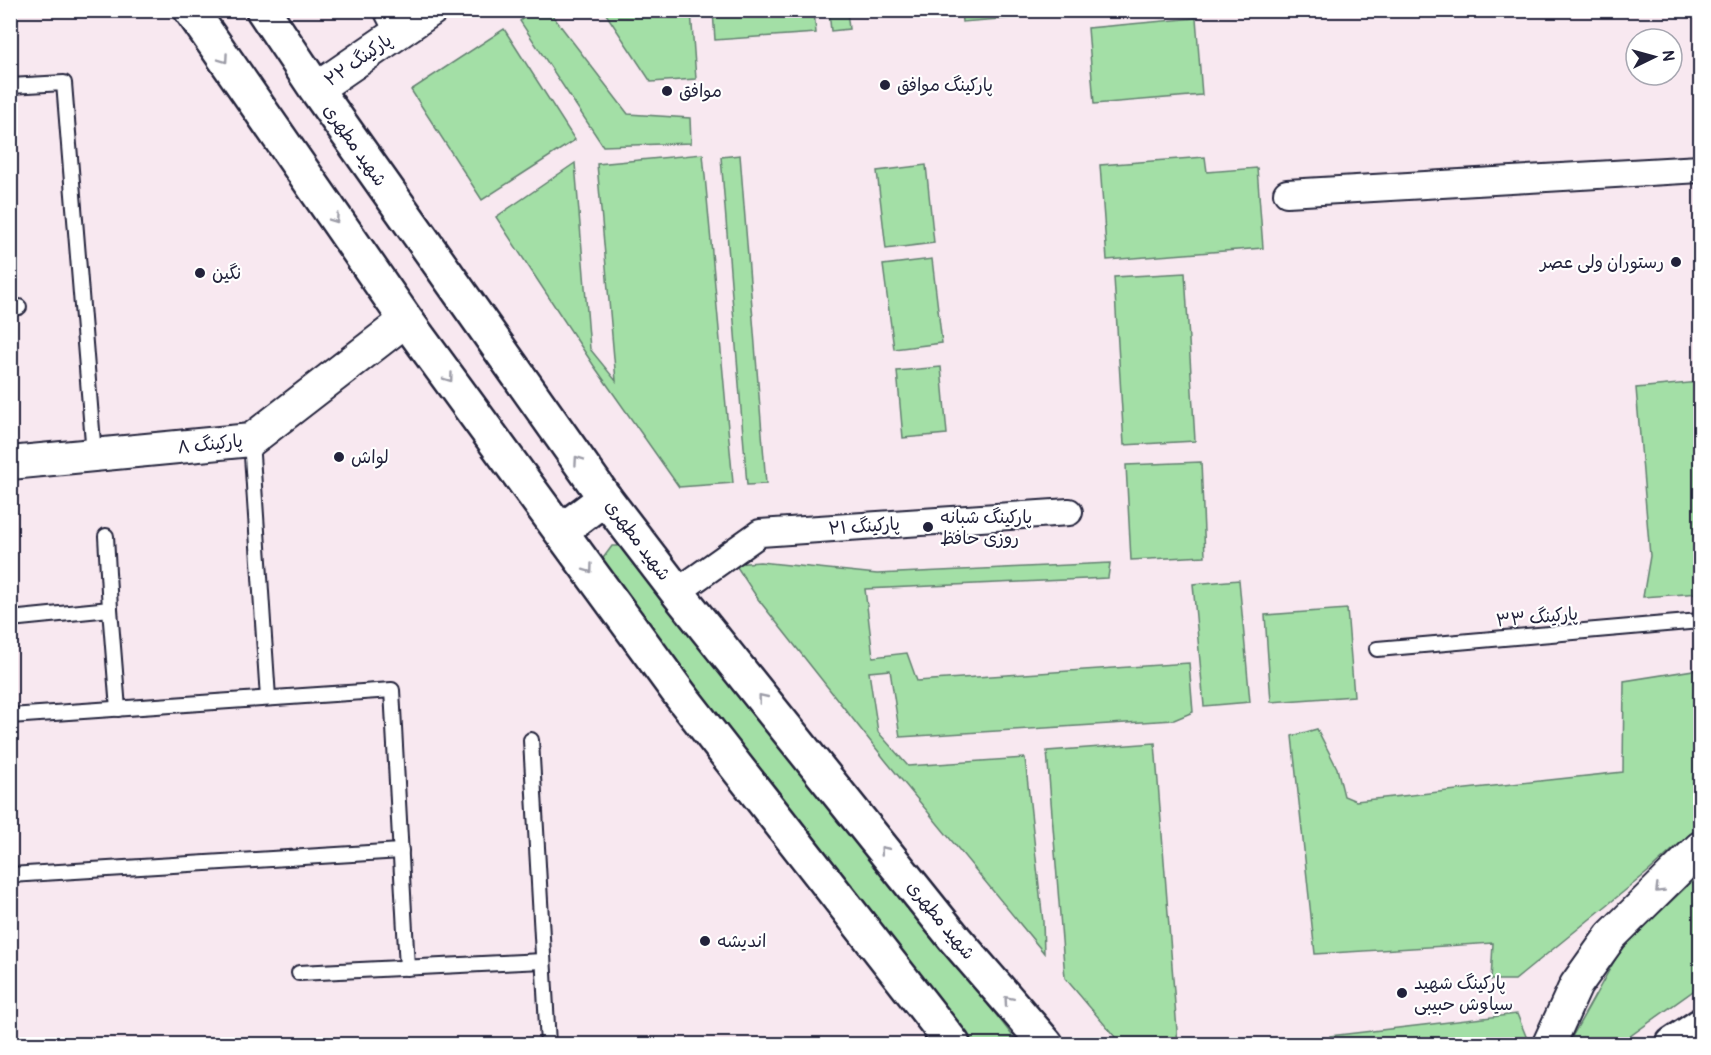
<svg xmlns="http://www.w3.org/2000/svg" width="1711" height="1055" viewBox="0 0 1711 1055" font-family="Pangolin,'Playpen Sans Arabic',sans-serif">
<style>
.green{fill:#a3dfa6;stroke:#628070;stroke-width:1.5}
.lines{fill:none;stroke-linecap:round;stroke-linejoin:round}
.service-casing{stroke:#22223b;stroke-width:18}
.minor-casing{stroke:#22223b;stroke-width:30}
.tertiary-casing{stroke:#22223b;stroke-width:36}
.secondary-casing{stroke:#22223b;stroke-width:38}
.service{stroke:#fff;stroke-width:14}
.minor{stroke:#fff;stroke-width:26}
.tertiary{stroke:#fff;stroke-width:32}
.secondary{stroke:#fff;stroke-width:33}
.oneway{stroke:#9c9ca7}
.poi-dot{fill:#22223b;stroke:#fff;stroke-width:2}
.labels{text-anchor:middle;stroke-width:4.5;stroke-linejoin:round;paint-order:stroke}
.street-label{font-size:18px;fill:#22223b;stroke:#fff}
.poi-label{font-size:18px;fill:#22223b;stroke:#fff;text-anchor:start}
</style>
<rect width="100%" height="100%" fill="#f8e8f0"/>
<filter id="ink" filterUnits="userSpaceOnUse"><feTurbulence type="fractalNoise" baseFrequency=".0167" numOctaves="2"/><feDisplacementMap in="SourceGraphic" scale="12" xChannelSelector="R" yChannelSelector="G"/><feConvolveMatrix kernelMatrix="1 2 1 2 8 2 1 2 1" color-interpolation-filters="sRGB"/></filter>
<g filter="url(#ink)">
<!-- green -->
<g class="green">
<polygon points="533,10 549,11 628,114 690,118 691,143 603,146 520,21"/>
<polygon points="1061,10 1061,14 962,22 961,11"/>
<polygon points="604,11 691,11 696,79 651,82"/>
<polygon points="713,11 814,11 816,33 715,40"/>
<polygon points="829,11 847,11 849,29 831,31"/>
<polygon points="1196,18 1202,95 1094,104 1088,28"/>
<polygon points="504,29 575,140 482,200 411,90"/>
<polygon points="703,154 733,483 679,487 594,366 496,217 575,163 590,349 616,381 597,164"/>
<polygon points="740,155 766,484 747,485 721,157"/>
<polygon points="1205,157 1207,172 1257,168 1263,248 1107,260 1100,165"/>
<polygon points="926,165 934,243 886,249 877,171"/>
<polygon points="932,259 942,343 894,349 883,265"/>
<polygon points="1185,273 1195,441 1124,445 1114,277"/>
<polygon points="941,367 947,434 903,438 897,371"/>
<polygon points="1700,382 1700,593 1643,597 1650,556 1636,388"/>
<polygon points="1201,462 1205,556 1131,560 1126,465"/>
<polygon points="612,546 628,546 1019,1044 975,1044 823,853 601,561"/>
<polygon points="760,562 877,574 1110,563 1108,578 865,589 873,657 907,653 917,681 1189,663 1193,712 1174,720 900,737 890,670 869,672 878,732 908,766 1025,758 1043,922 1044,953 886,761 758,599 735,564"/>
<polygon points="1239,580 1250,702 1204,706 1193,584"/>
<polygon points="1347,609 1354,696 1271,702 1265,615"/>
<polygon points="1700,669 1700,825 1649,871 1515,980 1491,980 1493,943 1315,954 1292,736 1317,729 1337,768 1344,796 1356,801 1623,772 1624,681"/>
<polygon points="1155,743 1178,1044 1121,1044 1065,978 1047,751"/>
<polygon points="1700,874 1700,986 1619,1044 1568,1044 1621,949"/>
<polygon points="1517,1014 1528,1041 1527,1044 1329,1044 1330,1036"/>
</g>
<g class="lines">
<!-- service casing -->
<g class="service-casing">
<g id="service">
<polyline points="10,86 64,83 94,455"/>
<polyline points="10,308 19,307"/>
<polyline points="251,440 268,698"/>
<polyline points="110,609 118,709"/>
<polyline points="10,619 110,609 106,536"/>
<polyline points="1377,649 1700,621"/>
<polyline points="10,716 392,690 407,968"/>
<polyline points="531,740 548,1044"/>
<polyline points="10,875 401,851"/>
<polyline points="299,973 543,961"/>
</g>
</g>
<!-- minor casing -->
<g class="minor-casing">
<g id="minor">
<polyline points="387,10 398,31"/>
<polyline points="1287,193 1700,169"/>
<polyline points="677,592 760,533 1069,512"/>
</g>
</g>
<!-- tertiary casing -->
<g class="tertiary-casing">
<g id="tertiary">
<polyline points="316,89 431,10"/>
<polyline points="10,463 251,440 406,320"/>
<polyline points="1549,1044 1576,985 1611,936 1700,848"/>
</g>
</g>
<!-- secondary casing -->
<g class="secondary-casing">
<g id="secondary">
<polyline points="191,10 406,320 681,696 953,1044"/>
<polyline points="263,10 316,89 605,498 677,592 955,939 1046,1044"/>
<polyline points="561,531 605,498"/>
<polyline points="1673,1044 1700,1026"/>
</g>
</g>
<!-- service -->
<use href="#service" class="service"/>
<!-- minor -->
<use href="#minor" class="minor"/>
<!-- tertiary -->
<use href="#tertiary" class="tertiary"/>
<!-- secondary -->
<use href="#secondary" class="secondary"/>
</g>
<!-- one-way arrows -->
<defs><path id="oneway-chevron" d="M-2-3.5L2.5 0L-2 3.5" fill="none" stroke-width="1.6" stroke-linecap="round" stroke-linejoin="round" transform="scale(1.5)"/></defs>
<g class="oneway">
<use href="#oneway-chevron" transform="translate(224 59) rotate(55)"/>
<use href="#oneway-chevron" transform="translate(335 219) rotate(55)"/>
<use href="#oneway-chevron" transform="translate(449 378) rotate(54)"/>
<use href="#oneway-chevron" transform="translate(578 460) rotate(-125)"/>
<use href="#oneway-chevron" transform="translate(589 569) rotate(54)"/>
<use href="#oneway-chevron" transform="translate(762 698) rotate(-129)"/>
<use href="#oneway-chevron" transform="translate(884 850) rotate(-129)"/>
<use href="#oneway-chevron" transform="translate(1659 889) rotate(135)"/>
<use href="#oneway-chevron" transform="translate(1008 1000) rotate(-131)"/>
</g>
</g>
<!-- markers -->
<g class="poi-dot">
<circle cx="885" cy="85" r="6"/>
<circle cx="667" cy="91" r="6"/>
<circle cx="1676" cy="262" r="6"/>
<circle cx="200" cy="273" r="6"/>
<circle cx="339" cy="457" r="6"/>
<circle cx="928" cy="527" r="6"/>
<circle cx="705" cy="941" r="6"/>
<circle cx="1402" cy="993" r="6"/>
</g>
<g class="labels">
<!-- street labels -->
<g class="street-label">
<text transform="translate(358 60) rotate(-35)" y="6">پارکینگ ۲۲</text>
<text transform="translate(355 145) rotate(55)" y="6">شهید مطهری</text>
<text transform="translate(210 444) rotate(-6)" y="6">پارکینگ ۸</text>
<text transform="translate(864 526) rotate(-4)" y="6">پارکینگ ۲۱</text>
<text transform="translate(638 540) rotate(53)" y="6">شهید مطهری</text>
<text transform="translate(1537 617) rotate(-5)" y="6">پارکینگ ۳۳</text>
<text transform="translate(941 920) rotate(51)" y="6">شهید مطهری</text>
</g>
<!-- poi labels -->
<g class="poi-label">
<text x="897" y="91">پارکینگ موافق</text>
<text x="679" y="97">موافق</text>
<text x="1664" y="268" text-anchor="end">رستوران ولی عصر</text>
<text x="212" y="279">نگین</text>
<text x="351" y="463">لواش</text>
<text x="940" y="523">پارکینگ شبانه<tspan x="940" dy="21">روزی حافظ</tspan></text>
<text x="717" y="947">اندیشه</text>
<text x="1414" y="989">پارکینگ شهید<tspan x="1414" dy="21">سیاوش حبیبی</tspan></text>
</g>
</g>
<!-- margin -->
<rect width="1711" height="1055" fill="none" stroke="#fff" stroke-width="36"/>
<rect x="18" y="18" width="1675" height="1019" fill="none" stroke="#22223b" stroke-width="2" filter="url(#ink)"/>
<!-- north arrow -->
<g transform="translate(1654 57) rotate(85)"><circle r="28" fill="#ffffff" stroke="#a7a7b1" stroke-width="1.5"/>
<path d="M0-4.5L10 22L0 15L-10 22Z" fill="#22223b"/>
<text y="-9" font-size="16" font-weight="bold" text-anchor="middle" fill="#22223b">N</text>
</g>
</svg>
